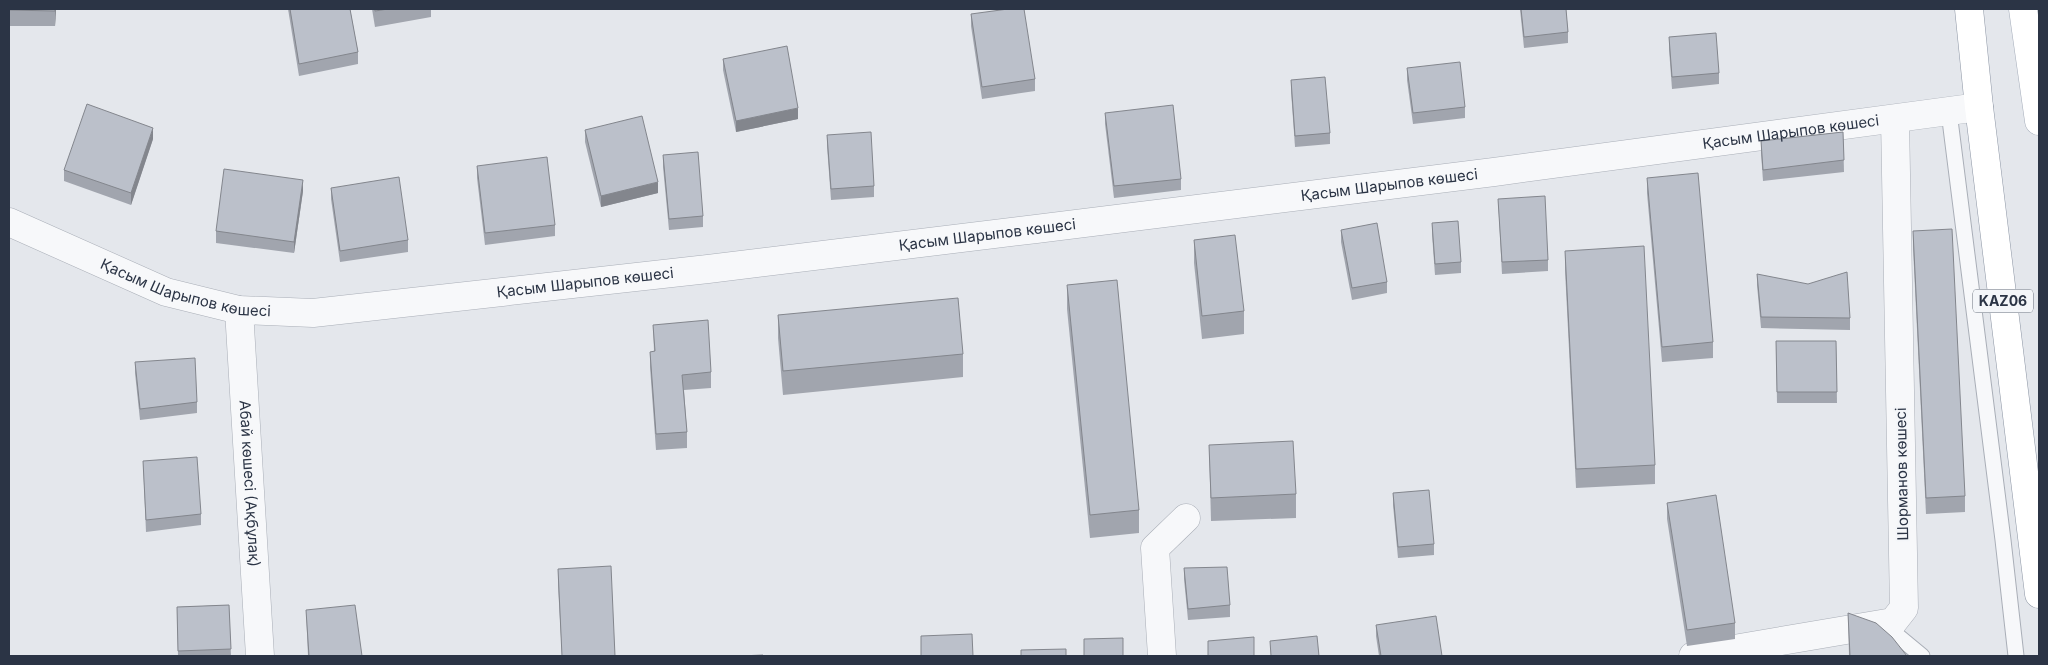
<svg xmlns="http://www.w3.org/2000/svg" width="2048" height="665" viewBox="0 0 2048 665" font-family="Inter,sans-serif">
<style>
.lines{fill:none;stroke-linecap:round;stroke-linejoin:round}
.service-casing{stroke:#a9aeb7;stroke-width:17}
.minor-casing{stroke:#a9aeb7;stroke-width:29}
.tertiary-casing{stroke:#a9aeb7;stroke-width:29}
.primary-casing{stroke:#a3abb8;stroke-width:29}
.trunk-casing{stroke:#8b94a3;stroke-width:29}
.service{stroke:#f7f8fa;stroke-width:15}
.minor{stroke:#f7f8fa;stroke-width:28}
.tertiary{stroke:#f7f8fa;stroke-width:28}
.primary{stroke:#fff;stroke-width:28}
.trunk{stroke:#fff;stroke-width:28}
.wall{fill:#a1a5ae}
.shaded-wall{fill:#83868d}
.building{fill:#bbc0ca;stroke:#83868d}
.labels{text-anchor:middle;stroke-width:4;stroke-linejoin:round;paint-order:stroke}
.shield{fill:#f4f6f9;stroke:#676e7b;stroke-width:1}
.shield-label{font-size:14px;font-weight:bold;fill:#2b3445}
.street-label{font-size:15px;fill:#2b3445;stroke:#f4f6f9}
</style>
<rect width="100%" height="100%" fill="#e4e7ec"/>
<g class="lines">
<!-- service casing -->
<g class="service-casing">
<g id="service">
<polyline points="1949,112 2003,540 2016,656"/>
<polyline points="1879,626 1893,632 1922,656"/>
</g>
</g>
<!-- minor casing -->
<g class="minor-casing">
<g id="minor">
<path id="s1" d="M239,310L260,656"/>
<polyline points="1162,656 1155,548 1186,518"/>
<polyline points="1693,656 1893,622 1904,608 1895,119"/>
</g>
</g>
<!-- tertiary casing -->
<g class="tertiary-casing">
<g id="tertiary">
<path id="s2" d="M9,222L166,292L239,310L313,313L708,269L1036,229L1494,172L1979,107"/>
</g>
</g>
<!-- primary casing -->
<g class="primary-casing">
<polyline id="primary" points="2023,9 2039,121"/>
</g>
<!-- trunk casing -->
<g class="trunk-casing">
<polyline id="trunk" points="1969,9 1979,107 2039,594"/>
</g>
<!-- service -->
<use href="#service" class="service"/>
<!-- minor -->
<use href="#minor" class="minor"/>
<!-- tertiary -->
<use href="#tertiary" class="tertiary"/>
<!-- primary -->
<use href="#primary" class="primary"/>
<!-- trunk -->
<use href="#trunk" class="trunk"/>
</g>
<!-- wall -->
<g class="wall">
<polygon points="9,9 56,9 55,26 9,26"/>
<polygon points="288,9 350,9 358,52 358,64 299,76"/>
<polygon points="372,9 431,9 431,17 375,27"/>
<polygon points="1520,9 1566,9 1568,32 1568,43 1524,48"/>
<polygon points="971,14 1035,79 1035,91 982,99 971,26"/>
<polygon points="1669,37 1719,73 1719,84 1672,89 1669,49"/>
<polygon points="723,59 798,119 736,132 723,70"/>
<polygon points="1407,68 1465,107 1465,118 1413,124 1407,80"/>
<polygon points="1291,80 1330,133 1330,144 1295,147 1291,91"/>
<polygon points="1105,113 1181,179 1181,190 1114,198 1105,124"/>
<polygon points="585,130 658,193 601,207 585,142"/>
<polygon points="1843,132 1844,172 1763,181 1761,153 1761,141"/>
<polygon points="827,135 874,186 874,197 831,200 827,146"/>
<polygon points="153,139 131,205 64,181 64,170"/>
<polygon points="663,155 703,216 703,227 669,230 663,167"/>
<polygon points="477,166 555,225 555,236 485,245 477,178"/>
<polygon points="1647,178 1713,342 1713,358 1662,362 1647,193"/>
<polygon points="331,188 408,240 408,252 340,262 331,199"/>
<polygon points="303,191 294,253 216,243 216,231"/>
<polygon points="1498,199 1548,260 1548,271 1502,274"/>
<polygon points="1432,223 1461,262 1461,273 1435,275 1432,234"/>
<polygon points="1341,230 1387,282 1387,293 1352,300 1341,242"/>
<polygon points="1913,231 1965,496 1965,512 1926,514 1913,247"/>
<polygon points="1194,240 1244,311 1244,334 1202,339 1194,263"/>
<polygon points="1565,251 1655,465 1655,484 1576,488 1565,270"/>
<polygon points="1757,274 1850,318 1850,330 1761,328 1757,285"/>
<polygon points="1067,285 1139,510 1139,533 1090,538 1067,309"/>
<polygon points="778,315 963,354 963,377 783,395 778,338"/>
<polygon points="653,325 711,372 711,388 684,390 687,432 687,448 656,450 650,367 650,352 654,351"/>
<polygon points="1776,341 1836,341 1837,403 1777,403"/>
<polygon points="135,362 197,402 197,413 140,420 135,373"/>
<polygon points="1209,445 1296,494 1296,518 1211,521"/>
<polygon points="143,461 201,514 201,525 146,532"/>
<polygon points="1393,493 1434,544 1434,555 1398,558 1393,505"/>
<polygon points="1667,503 1735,623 1735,639 1687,646 1667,519"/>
<polygon points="1184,568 1230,605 1230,617 1188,620 1184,579"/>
<polygon points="558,569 615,656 562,656 558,585"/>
<polygon points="229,605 231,656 178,656 177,607"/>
<polygon points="306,610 362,656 308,656"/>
<polygon points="1848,613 1907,656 1849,656"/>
<polygon points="1376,625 1442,656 1379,656 1376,636"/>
</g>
<!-- shaded-wall -->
<g class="shaded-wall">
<polygon points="55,9 56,9 55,26"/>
<polygon points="798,108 798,119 736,132 736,121"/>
<polygon points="153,128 153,139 131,205 131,193"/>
<polygon points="303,180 303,191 294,253 294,242"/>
<polygon points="658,182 658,193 601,207 601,196"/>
</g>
<!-- building -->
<g class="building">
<polygon points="9,9 55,9 55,11 9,10"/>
<polygon points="290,9 350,9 358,52 299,64"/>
<polygon points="375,9 388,9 375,11"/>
<polygon points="1008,9 1024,9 1035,79 982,87 971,14"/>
<polygon points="1521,9 1566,9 1568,32 1524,37"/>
<polygon points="1716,33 1719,73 1672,77 1669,37"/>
<polygon points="787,46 798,108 736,121 723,59"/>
<polygon points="1460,62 1465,107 1413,113 1407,68"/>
<polygon points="1325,77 1330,133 1295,136 1291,80"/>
<polygon points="87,104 153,128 131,193 64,170"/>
<polygon points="1173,105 1181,179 1114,186 1105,113"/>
<polygon points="642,116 658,182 601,196 585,130"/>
<polygon points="871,132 874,186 831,189 827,135"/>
<polygon points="1843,132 1844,160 1763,170 1761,141"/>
<polygon points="698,152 703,216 669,219 663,155"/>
<polygon points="547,157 555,225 485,233 477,166"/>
<polygon points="224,169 303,180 294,242 216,231"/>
<polygon points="1698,173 1713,342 1662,347 1647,178"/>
<polygon points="399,177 408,240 340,251 331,188"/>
<polygon points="1545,196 1548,260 1502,262 1498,199"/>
<polygon points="1458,221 1461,262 1435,264 1432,223"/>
<polygon points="1377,223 1387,282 1352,288 1341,230"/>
<polygon points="1952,229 1965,496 1926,498 1913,231"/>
<polygon points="1235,235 1244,311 1202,316 1194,240"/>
<polygon points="1644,246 1655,465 1576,469 1565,251"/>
<polygon points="1847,272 1850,318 1761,317 1757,274 1808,284"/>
<polygon points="1117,280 1139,510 1090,515 1067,285"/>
<polygon points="958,298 963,354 783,371 778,315"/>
<polygon points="708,320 711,372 682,375 687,432 656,434 650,352 655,351 653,325"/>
<polygon points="1776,341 1836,341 1837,392 1777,392"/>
<polygon points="195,358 197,402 140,409 135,362"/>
<polygon points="1293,441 1296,494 1211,498 1209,445"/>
<polygon points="197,457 201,514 146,520 143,461"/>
<polygon points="1429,490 1434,544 1398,547 1393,493"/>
<polygon points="1716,495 1735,623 1687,630 1667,503"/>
<polygon points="611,566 615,656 562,656 558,569"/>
<polygon points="1227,567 1230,605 1188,609 1184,568"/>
<polygon points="229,605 231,649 178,651 177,607"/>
<polygon points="355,605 362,656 309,656 306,610"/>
<polygon points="1848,613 1876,623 1892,637 1907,656 1850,656"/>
<polygon points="1436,616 1442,656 1381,656 1376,625"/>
<polygon points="972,634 973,656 921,656 921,636"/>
<polygon points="1317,636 1319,656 1271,656 1270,641"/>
<polygon points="1254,637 1254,656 1208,656 1208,641"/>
<polygon points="1123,638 1123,656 1084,656 1084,639"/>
<polygon points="1066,649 1066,656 1021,656 1021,650"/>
<polygon points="763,655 763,656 740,656"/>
</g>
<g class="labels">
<!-- shield labels -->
<rect class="shield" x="1973" y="289.5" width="60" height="23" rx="4"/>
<g class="shield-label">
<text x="2003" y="306">KАZ06</text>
</g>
<!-- street labels -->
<g class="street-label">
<text dy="5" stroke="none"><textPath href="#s2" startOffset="1810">Қасым Шарыпов көшесі</textPath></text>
<text dy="5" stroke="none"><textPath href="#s2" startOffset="1405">Қасым Шарыпов көшесі</textPath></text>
<text dy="5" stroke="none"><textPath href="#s2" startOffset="1000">Қасым Шарыпов көшесі</textPath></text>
<text dy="5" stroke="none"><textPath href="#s2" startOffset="595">Қасым Шарыпов көшесі</textPath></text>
<text dy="5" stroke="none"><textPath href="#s2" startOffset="190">Қасым Шарыпов көшесі</textPath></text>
<text transform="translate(1902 474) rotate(-91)" y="5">Шорманов көшесі</text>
<text dy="5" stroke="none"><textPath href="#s1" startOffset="174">Абай көшесі (Ақбұлақ)</textPath></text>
</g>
</g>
<!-- border -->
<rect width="2048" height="665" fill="none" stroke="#2b3445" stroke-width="20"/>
</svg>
